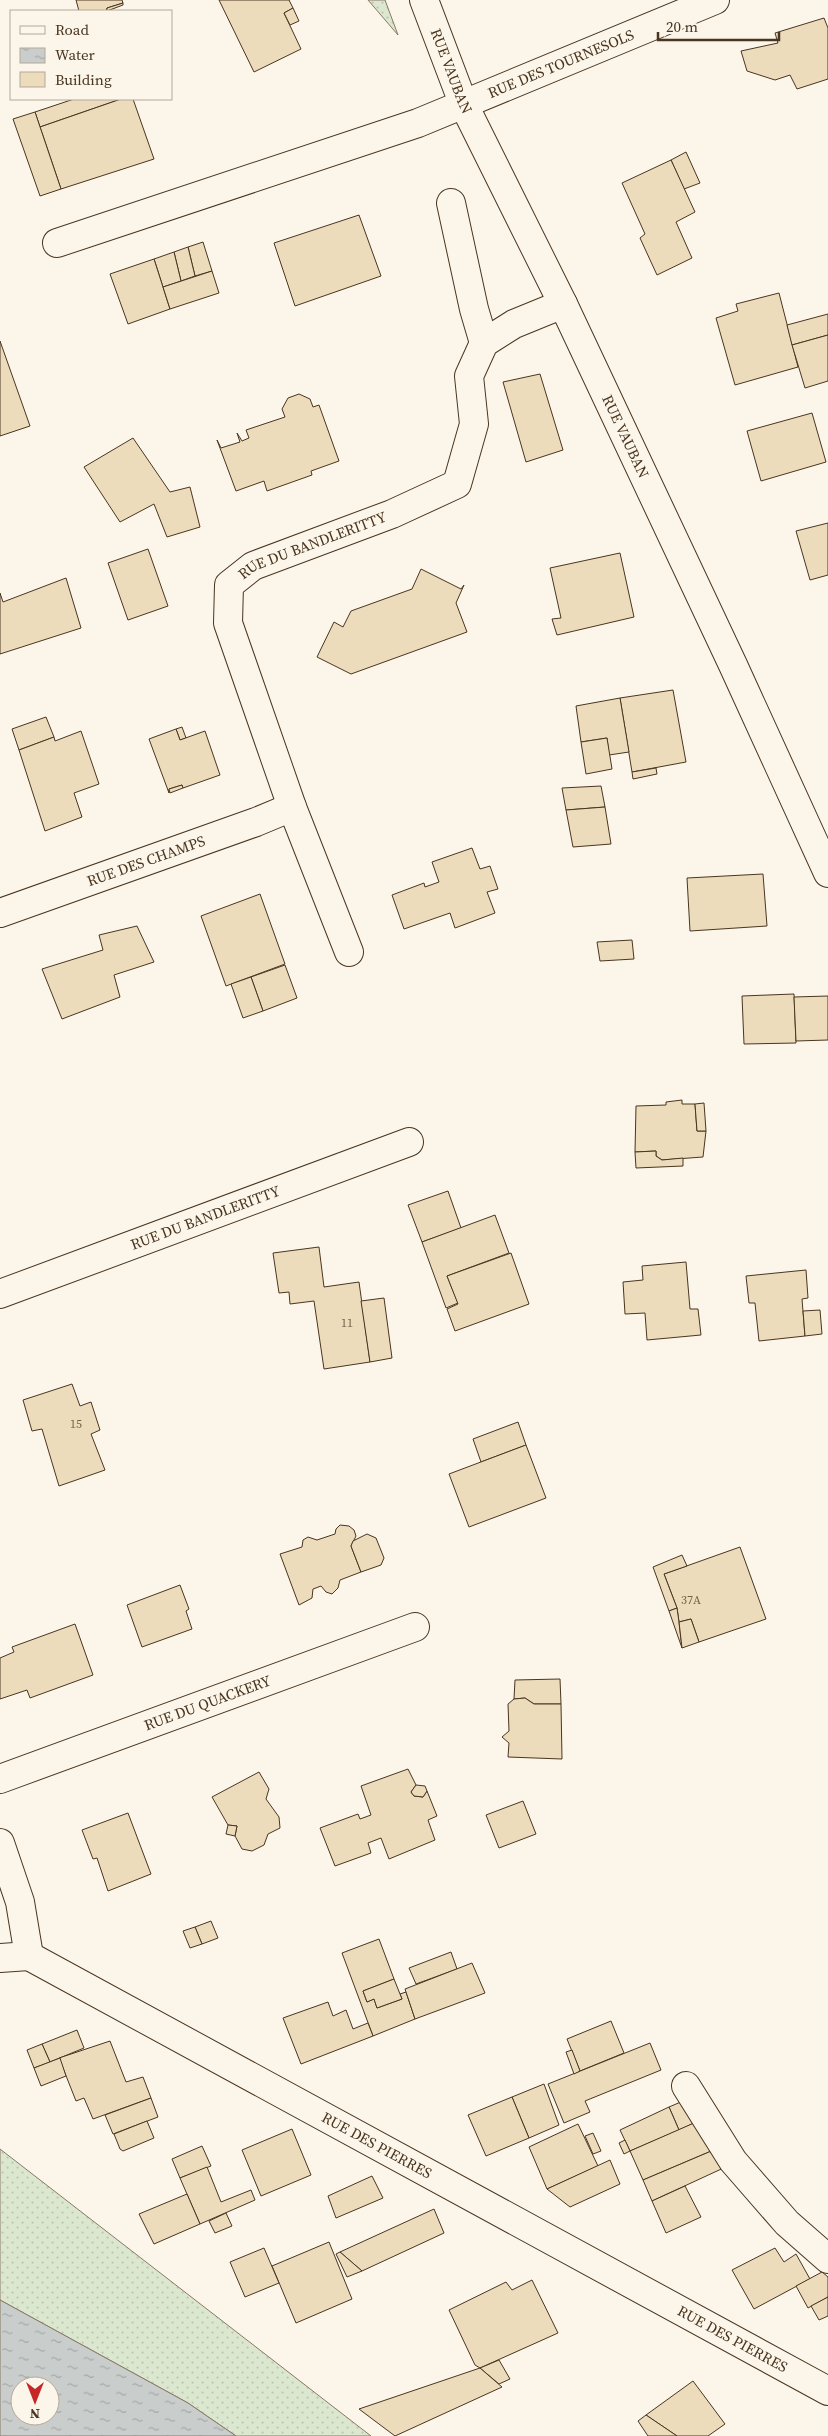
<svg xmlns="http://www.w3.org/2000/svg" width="828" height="2436" viewBox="0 0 828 2436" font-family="'Source Serif 4',serif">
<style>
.grass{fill:url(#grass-dots);stroke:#887966}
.water{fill:url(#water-ripples);stroke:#887966;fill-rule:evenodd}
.building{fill:#ecdcbc;stroke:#4a3520}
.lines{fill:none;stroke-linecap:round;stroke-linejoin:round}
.minor-casing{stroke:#4a3520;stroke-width:30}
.minor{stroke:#fbf6e9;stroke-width:28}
.labels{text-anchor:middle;stroke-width:4;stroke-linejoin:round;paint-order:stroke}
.number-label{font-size:12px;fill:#725f47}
.street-label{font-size:15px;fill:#4a3520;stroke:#fbf6e9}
</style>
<defs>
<pattern id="grass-dots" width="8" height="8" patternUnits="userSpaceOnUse" patternTransform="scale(1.25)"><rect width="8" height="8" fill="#dce7d0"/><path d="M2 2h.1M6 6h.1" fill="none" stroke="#bec7b2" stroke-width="1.8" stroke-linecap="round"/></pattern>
<pattern id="water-ripples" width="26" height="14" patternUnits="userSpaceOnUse" patternTransform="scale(1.25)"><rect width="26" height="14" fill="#c9cecd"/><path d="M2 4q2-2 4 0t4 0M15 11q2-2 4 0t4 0" fill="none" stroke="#a5a8a6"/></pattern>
</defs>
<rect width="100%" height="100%" fill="#fbf6e9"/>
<!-- grass -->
<g class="grass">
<polygon points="368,0 385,0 398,35"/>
<polygon points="0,2149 371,2436 236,2436 188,2403 0,2300"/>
</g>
<!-- water -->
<path class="water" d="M0,2300L188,2403L236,2436H0ZM20,2386H50V2416H20Z"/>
<!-- building -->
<g class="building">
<polygon points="76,0 122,0 123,3 107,8 106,11 79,11"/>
<polygon points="219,0 289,0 293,8 284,13 301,49 254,72"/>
<polygon points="123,3 123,5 107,11 107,8"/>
<polygon points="293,8 299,21 290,25 284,13"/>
<polygon points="824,18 828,28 828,79 797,89 790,75 775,80 747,71 741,51 778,43 775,33"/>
<polygon points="74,99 121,99 40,127 35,112"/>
<polygon points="121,99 133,99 154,159 61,189 40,127"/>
<polygon points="35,112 61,189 40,196 13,119"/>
<polygon points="686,152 700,183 684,189 671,160"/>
<polygon points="671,160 695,212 676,222 692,258 657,275 640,238 645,234 622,183"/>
<polygon points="359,215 381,276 295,306 274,243"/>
<polygon points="203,242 212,271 195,276 188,247"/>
<polygon points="188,247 195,276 181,281 174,252"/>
<polygon points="174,252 181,281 163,287 154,259"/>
<polygon points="154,259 170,309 128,324 110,274"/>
<polygon points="212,271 219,293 170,309 163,287"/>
<polygon points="779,293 798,367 735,385 716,318 738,311 736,304"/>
<polygon points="828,314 828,335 792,345 787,325"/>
<polygon points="828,335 828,381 805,388 792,345"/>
<polygon points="0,341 30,426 0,436"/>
<polygon points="540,374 563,450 526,462 503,382"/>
<polygon points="299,394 310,399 313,407 319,405 339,461 311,471 312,475 267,491 264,481 236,491 217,440 221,448 240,442 237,433 242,441 249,438 246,430 285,417 282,409 288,398"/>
<polygon points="812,413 826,462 761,481 747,431"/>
<polygon points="133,438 170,492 190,487 200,527 167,537 154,504 120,522 84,467"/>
<polygon points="828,523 828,575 810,580 796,531"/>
<polygon points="148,549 168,606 128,620 108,563"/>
<polygon points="620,553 634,617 557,635 552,619 561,618 550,568"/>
<polygon points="421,569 461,589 464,585 456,603 467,632 351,674 317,657 334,622 343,627 351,611 412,589"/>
<polygon points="66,578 81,628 0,654 0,593 3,602"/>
<polygon points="673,690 686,762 632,772 620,698"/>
<polygon points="620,698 629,752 609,755 607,738 581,742 576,706"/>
<polygon points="46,717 54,737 19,750 12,729"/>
<polygon points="182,727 186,738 180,740 176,729"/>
<polygon points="176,729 180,740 205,731 220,775 183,788 182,785 169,789 169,793 149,739"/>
<polygon points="81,731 99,784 74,793 82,817 45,831 19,750 54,737 55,741"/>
<polygon points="607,738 612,769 586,774 581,742"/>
<polygon points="656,768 657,774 633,779 632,772"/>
<polygon points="182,785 183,788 170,793 169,789"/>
<polygon points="601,786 605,807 566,810 562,788"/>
<polygon points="605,807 611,844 573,847 566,810"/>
<polygon points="472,848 480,869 490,866 498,889 487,892 495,913 455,928 450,913 404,929 392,895 424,883 425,887 439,882 432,862"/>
<polygon points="763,874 767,926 690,931 687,878"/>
<polygon points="260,894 285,964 226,986 201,916"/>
<polygon points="137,926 154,962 114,975 120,997 62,1019 42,969 103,950 99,935"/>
<polygon points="632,940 634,959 600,961 597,942"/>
<polygon points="285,965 297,998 263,1011 251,977"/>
<polygon points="251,977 263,1011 243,1018 231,984"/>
<polygon points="794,994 796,1043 744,1044 742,996"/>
<polygon points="828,996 828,1040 796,1041 794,997"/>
<polygon points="682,1100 682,1104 695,1104 697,1131 706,1131 703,1157 662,1160 656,1156 656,1151 635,1152 636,1106 666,1105 666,1102"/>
<polygon points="704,1103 706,1131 697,1131 695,1104"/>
<polygon points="656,1151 656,1156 662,1160 683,1158 683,1166 636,1168 635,1152"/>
<polygon points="448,1191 461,1228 422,1242 408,1205"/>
<polygon points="495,1215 509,1253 447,1276 458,1303 446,1308 422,1242"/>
<polygon points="319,1247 324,1287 359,1282 370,1362 324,1369 314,1301 290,1304 289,1292 279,1293 273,1253"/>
<polygon points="511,1253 529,1304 455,1331 447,1309 458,1304 447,1276"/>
<polygon points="686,1262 690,1309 698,1309 701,1335 647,1340 645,1313 625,1314 623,1282 643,1280 642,1266"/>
<polygon points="806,1270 808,1298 802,1299 805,1336 759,1341 755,1303 749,1303 746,1276"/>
<polygon points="384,1298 392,1358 370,1362 361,1301"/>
<polygon points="820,1310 822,1334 805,1336 803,1311"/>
<polygon points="72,1384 80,1406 91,1402 100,1430 91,1434 105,1470 59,1486 42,1429 32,1431 23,1400"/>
<polygon points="518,1422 526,1445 481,1462 473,1439"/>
<polygon points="526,1445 546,1498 469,1527 449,1474"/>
<polygon points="340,1525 349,1526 354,1530 356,1536 351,1546 361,1572 340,1580 338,1588 332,1594 326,1592 321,1586 313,1589 312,1598 299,1605 280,1554 302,1547 303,1540 308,1537 317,1540 335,1534 336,1529"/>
<polygon points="367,1534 376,1538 384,1558 381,1565 361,1572 351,1546 353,1541"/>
<polygon points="740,1547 766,1619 699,1642 691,1619 679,1622 677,1608 664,1574"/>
<polygon points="682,1555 687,1566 664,1574 677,1608 669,1611 653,1567"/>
<polygon points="180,1585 189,1609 186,1611 192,1629 142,1647 127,1605"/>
<polygon points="677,1608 679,1622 682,1648 669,1611"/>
<polygon points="691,1619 699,1642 682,1648 679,1622"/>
<polygon points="75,1624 93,1675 30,1698 27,1690 0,1699 0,1658 14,1652 12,1647"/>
<polygon points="560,1679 561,1704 534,1704 525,1698 514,1699 515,1680"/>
<polygon points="525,1698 534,1704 561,1704 562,1759 508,1757 509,1743 502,1737 509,1731 508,1704 514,1699"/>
<polygon points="408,1769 416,1785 411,1792 414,1796 423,1797 427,1791 437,1816 428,1820 435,1840 389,1859 381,1838 368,1843 371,1853 335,1866 320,1828 358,1814 360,1819 371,1815 361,1786"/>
<polygon points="259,1772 269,1789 266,1799 279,1817 280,1828 268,1834 264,1845 252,1851 242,1849 235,1836 237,1826 228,1825 212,1797"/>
<polygon points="416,1785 425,1786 427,1791 423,1797 414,1796 411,1792"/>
<polygon points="523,1801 536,1834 499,1848 486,1815"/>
<polygon points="128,1813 151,1874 108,1891 97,1858 93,1859 82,1830"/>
<polygon points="228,1825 237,1826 235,1836 226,1834"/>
<polygon points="211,1921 218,1938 202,1944 195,1927"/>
<polygon points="195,1927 202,1944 190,1948 183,1931"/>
<polygon points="379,1939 394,1979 363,1991 367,2002 374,1999 377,2008 402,1999 400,1994 406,1992 415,2019 373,2036 342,1953"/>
<polygon points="451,1952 457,1969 416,1984 409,1968"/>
<polygon points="472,1963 485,1993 415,2019 405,1989"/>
<polygon points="394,1979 402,1999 377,2008 374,1999 367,2002 363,1991"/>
<polygon points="328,2002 333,2016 346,2010 353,2029 368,2023 373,2036 301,2064 283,2018"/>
<polygon points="611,2021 624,2053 580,2071 567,2039"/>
<polygon points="77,2030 84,2048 50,2062 42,2044"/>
<polygon points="110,2041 126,2082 143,2077 151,2098 93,2119 84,2098 76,2101 59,2058"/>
<polygon points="650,2043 661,2070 585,2101 590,2112 564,2123 548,2084"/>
<polygon points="42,2044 50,2062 34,2068 27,2050"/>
<polygon points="572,2050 580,2071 574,2074 566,2052"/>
<polygon points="60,2058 66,2076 41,2086 34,2068"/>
<polygon points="544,2084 559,2125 529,2138 512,2097"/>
<polygon points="512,2097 529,2138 486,2156 468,2115"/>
<polygon points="151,2098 158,2117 113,2134 105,2115"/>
<polygon points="683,2101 694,2123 679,2130 669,2107"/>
<polygon points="669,2107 679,2130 630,2151 620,2130"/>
<polygon points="147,2121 154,2138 123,2151 120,2149 114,2134"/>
<polygon points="694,2123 716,2149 643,2180 630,2151"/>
<polygon points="578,2124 598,2166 547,2189 529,2147"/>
<polygon points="292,2129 311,2175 261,2196 242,2150"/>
<polygon points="593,2133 601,2151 593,2154 585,2136"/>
<polygon points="625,2140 630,2151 624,2154 619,2143"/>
<polygon points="202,2146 211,2166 180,2178 172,2159"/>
<polygon points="716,2149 730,2165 652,2201 643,2180"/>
<polygon points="610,2160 620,2184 570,2207 547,2189"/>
<polygon points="207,2167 221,2202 251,2190 255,2200 200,2224 180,2178"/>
<polygon points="372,2176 383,2198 336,2218 328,2196"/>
<polygon points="685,2186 701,2217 666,2233 652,2201"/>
<polygon points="187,2194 200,2224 154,2244 139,2214"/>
<polygon points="434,2209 444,2233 362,2271 340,2252"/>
<polygon points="226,2213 232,2226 215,2233 209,2221"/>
<polygon points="329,2242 352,2299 296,2323 272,2266"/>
<polygon points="264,2248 279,2283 245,2297 230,2262"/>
<polygon points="775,2248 784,2262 796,2254 810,2279 754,2309 732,2270"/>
<polygon points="340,2252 362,2271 347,2277 336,2254"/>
<polygon points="822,2272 828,2277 828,2297 808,2308 796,2286"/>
<polygon points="532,2280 558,2333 480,2368 475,2365 449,2310 506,2282 512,2290"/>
<polygon points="828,2297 828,2316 819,2320 811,2306"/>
<polygon points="499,2360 510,2379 499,2384 480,2368"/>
<polygon points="480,2368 502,2387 395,2436 359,2409"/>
<polygon points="693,2381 725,2424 708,2436 677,2436 646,2415"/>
<polygon points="646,2415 677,2436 648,2436 638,2421"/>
</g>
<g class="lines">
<!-- minor casing -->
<g class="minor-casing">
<g id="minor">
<path id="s1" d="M424,0L463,103L563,304L733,665L828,873"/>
<polyline points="451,203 474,309 484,343"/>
<path id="s2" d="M57,243L418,123L715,0"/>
<path id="s3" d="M0,913L256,822L292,807"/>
<path id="s4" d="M349,952L292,807L228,623L229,585L253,566L392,514L457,484L474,424L469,376L484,343L514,324L563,304"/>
<path id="s5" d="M0,1294L409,1142"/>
<path id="s6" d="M0,1779L415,1627"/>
<polyline points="0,1843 20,1902 29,1956"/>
<path id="s7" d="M29,1956L828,2391"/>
<polyline points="0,1958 29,1956"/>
<polyline points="686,2086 733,2161 787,2223 828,2259"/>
</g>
</g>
<!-- minor -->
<use href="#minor" class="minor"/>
</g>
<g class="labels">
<!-- number labels -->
<g class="number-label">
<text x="347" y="1327">11</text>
<text x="76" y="1428">15</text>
<text x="691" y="1604">37A</text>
</g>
<!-- street labels -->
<g class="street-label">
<text dy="5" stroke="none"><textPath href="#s2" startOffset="535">RUE DES TOURNESOLS</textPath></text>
<text dy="5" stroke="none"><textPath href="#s1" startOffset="76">RUE VAUBAN</textPath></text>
<text dy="5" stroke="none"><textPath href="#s1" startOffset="481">RUE VAUBAN</textPath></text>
<text dy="5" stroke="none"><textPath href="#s4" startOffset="482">RUE DU BANDLERITTY</textPath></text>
<text dy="5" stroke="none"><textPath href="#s3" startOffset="155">RUE DES CHAMPS</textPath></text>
<text dy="5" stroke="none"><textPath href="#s5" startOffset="219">RUE DU BANDLERITTY</textPath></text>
<text dy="5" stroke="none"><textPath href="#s6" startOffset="221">RUE DU QUACKERY</textPath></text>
<text dy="5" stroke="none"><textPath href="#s7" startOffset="396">RUE DES PIERRES</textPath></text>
<text dy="5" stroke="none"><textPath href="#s7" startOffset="801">RUE DES PIERRES</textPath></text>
</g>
</g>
<!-- legend -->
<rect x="10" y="10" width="162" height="90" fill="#fbf6e9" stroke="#b4a999"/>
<rect x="20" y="26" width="25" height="8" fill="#fbf6e9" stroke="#b4a999"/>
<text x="55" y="35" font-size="15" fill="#4a3520">Road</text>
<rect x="20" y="48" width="25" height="15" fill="url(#water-ripples)" stroke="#b4a999"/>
<text x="55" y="60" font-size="15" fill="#4a3520">Water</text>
<rect x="20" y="72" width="25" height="15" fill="#ecdcbc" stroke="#b4a999"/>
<text x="55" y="85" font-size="15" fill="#4a3520">Building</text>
<!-- north arrow -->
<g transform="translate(35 2401) rotate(180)"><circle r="24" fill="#fbf6e9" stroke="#b4a999"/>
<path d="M0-4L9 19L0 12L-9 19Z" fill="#c62828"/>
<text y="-8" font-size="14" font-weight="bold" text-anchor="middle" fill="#4a3520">N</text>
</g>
<!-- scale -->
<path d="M658 32v8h121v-8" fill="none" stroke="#4a3520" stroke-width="2.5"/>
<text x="666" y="32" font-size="15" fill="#4a3520" stroke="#fbf6e9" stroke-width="4" paint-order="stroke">20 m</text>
</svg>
